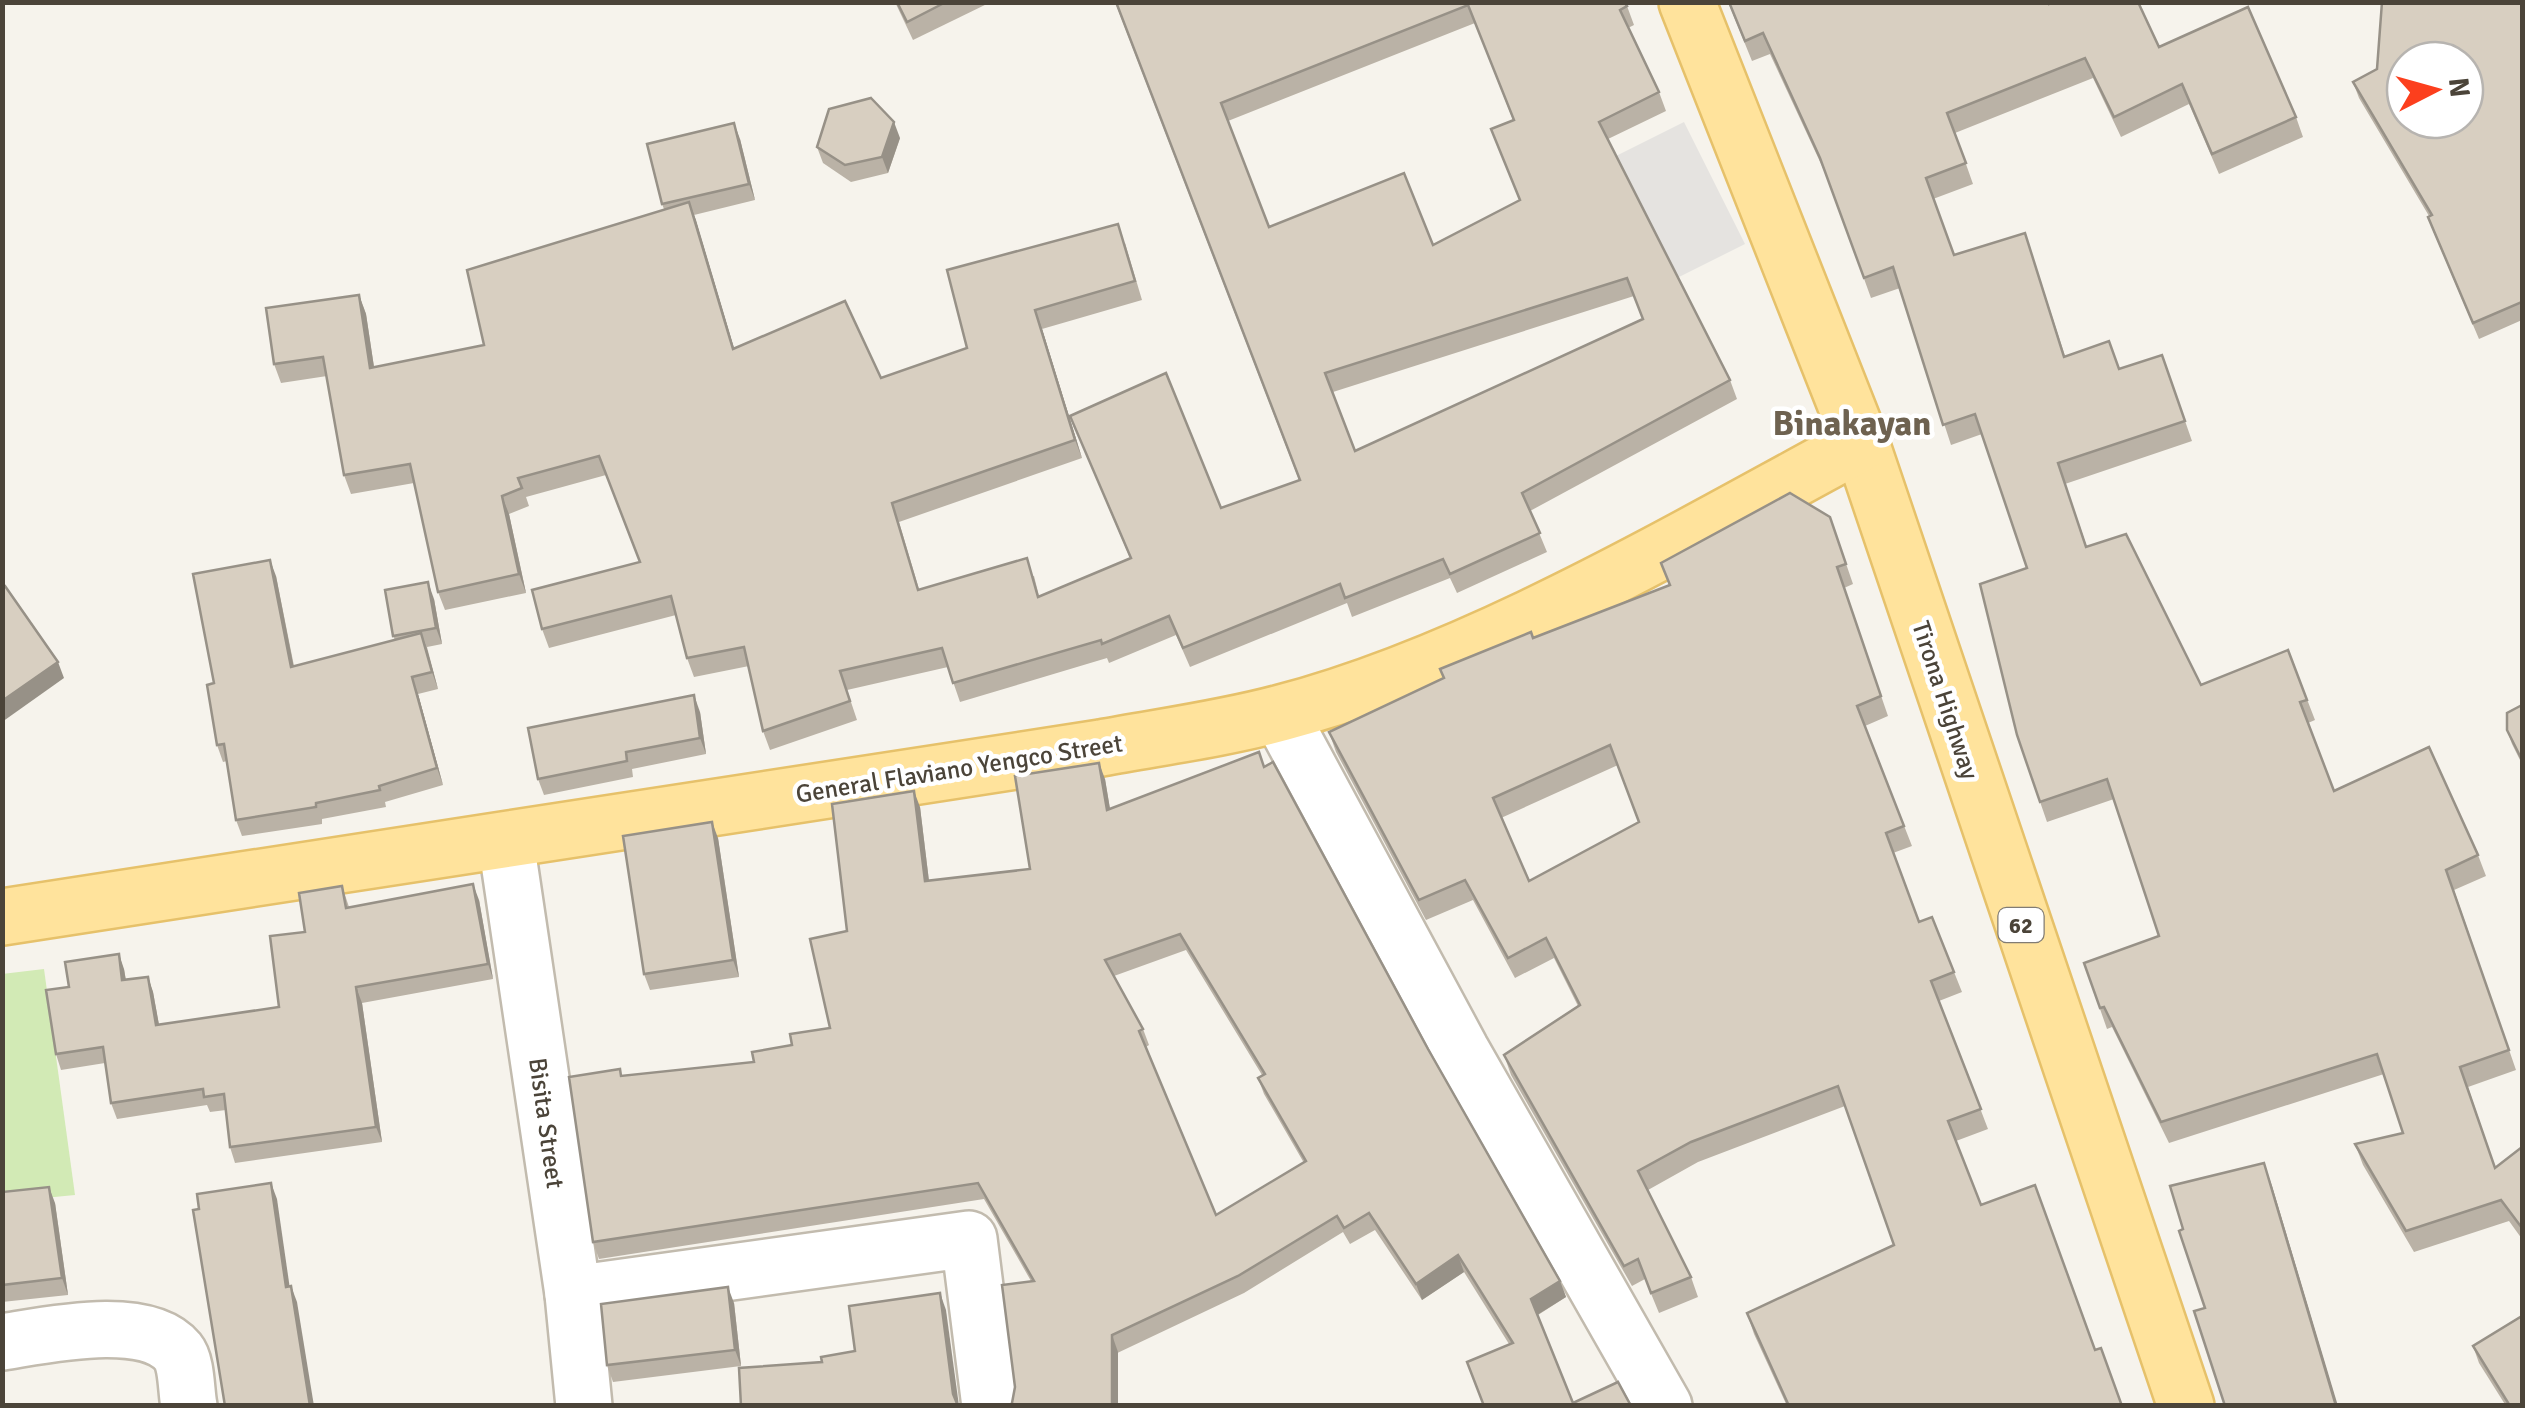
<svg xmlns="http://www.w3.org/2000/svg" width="2525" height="1408" viewBox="0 0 2525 1408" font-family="Signika,sans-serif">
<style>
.green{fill:#d2eab5}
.parking{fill:#e5e3e0}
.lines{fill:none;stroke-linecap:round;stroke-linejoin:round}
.minor-casing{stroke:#c2bbae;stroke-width:60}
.major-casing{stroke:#e6c16a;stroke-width:60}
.minor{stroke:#fff;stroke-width:55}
.major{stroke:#ffe39c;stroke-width:55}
.wall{fill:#bab2a6;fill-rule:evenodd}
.shaded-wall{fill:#979187}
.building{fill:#d8cfc1;stroke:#979187;stroke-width:2.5;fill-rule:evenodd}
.labels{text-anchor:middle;stroke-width:9;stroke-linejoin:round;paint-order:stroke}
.shield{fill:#fff;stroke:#817c74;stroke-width:2.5}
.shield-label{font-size:22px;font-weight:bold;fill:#4b4439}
.street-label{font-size:25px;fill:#4b4439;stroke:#fff}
.district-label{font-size:35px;font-weight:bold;fill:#6e6250;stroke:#fff}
</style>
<rect width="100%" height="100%" fill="#f6f3ec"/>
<!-- green -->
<polygon class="green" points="44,969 75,1195 3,1202 2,974"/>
<!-- parking -->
<polygon class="parking" points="1684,122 1745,244 1675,279 1614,157"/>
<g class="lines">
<!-- minor casing -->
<g class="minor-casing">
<g id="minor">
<polyline points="1280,714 1461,1050 1664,1406"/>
<polyline points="506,842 573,1294 584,1406"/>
<polyline points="573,1294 969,1239 990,1406"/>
<path d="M2,1342C47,1335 146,1313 178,1352C187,1363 186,1391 189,1406"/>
</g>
</g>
<!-- major casing -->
<g class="major-casing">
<g id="major">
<polyline points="1687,2 1861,443 2186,1406"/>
<path d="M2,917L1101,748C1160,737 1222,729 1281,713C1476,662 1682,539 1861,443"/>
</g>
</g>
<!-- minor -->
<use href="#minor" class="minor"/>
<!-- major -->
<use href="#major" class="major"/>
</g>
<!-- wall -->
<g class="wall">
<polygon points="895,2 991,2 913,40"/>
<path d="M1115,2L1627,6L1634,25L1628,28L1659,92L1666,111L1608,139L1730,380L1737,399L1530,511L1547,552L1457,593L1450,578L1352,617L1347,603L1190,667L1176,635L1109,663L1107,658L960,702L948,667L847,690L857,720L770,750L763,731L749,666L694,677L687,658L676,615L549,648L542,629L640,562L606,475L526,497L529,506L509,514L526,593L445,610L438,592L414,483L351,494L344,475L327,376L281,383L274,364L359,295L366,314L374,367L484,345L664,209L662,204L740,139L755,200L694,215L734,349L881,378L967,348L1125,243L1142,300L1042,329L1082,458L899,522L919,589L1034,576L1039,596L1130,558L1070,416L1221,508L1299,480ZM1475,23L1513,120L1491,129L1520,201L1433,245L1269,227L1228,121ZM1634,296L1643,319L1355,451L1333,392Z"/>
<polygon points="1728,2 2048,2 2159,47 2296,117 2303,137 2219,174 2189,104 2121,137 2093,78 1955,133 1973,184 1933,199 1954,255 2025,233 2065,356 2119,369 2162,355 2192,441 2065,484 2087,547 2201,685 2288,650 2315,720 2308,723 2334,791 2478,855 2486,876 2454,890 2516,1070 2468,1087 2495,1168 2522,1147 2522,1239 2509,1221 2414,1252 2363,1165 2355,1144 2403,1133 2384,1074 2169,1143 2112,1027 2107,1029 2084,963 2159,936 2114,799 2047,822 2017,735 2027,568 1982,434 1951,445 1900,288 1871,298 1828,179 1770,54 1752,61"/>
<polygon points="2522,2 2522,320 2479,339 2434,233 2428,217 2429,216 2359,98 2353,82 2377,69"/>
<polygon points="900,138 888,173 851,182 823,163 817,147"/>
<path d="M1830,517L1853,584L1844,588L1888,716L1865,726L1912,846L1893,853L1919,922L1954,972L1962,992L1939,1001L1988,1129L1956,1141L1981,1205L2095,1350L2122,1406H1787L1754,1334L1747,1313L1894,1245L1845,1106L1698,1162L1648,1190L1691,1277L1698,1297L1659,1313L1645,1279L1632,1286L1511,1075L1504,1055L1578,1006L1554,958L1515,978L1473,900L1426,920L1336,752L1329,732L1533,638L1669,585ZM1618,765L1639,822L1529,881L1501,818Z"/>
<polygon points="276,576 294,666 395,640 393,636 434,599 442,644 427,647 438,689 418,694 443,785 385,802 386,807 322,819 322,824 242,836 236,820 227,761 223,762 217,745 214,683"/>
<polygon points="2522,705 2522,764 2512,744 2507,730"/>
<polygon points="700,712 706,754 632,769 633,777 544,795 538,779"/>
<path d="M1264,767L1560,1281L1566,1297L1538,1315L1573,1403L1631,1406H1484L1509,1344L1464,1272L1422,1300L1375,1230L1350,1244L1343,1232L1244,1293L1012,1403L1031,1281L984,1199L599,1259L593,1242L623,1076L754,1062L830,1028L847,931L920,807L929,881L1030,869L1105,779L1110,809ZM1186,950L1262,1075L1258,1078L1264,1094L1304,1163L1216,1215L1146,1047L1149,1045L1143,1029L1114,976Z"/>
<polygon points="718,838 739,977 650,990 644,974"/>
<polygon points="342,886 349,907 479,900 493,979 362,1003 382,1142 235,1163 230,1147 226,1110 210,1112 207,1105 117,1119 111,1103 105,1063 61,1070 56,1054 69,987 124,969 126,980 148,977 153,992 159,1025 279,1007 305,932"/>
<polygon points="2,1192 55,1203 68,1295 2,1302"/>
<polygon points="734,1303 741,1366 613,1382 607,1365"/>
<polygon points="2473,1346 2522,1406 2506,1406 2479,1363"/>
</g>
<!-- shaded-wall -->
<g class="shaded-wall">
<polygon points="894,122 900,138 888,173 882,157"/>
<polygon points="734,123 740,139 755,200 749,184"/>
<polygon points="689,202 696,220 740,368 733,349"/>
<polygon points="359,295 366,314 377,387 370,368"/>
<polygon points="1035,310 1042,329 1082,458 1075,440"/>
<polygon points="502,496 509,514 526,593 519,574"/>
<polygon points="270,560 276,576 297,684 291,667"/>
<polygon points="428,582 434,599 442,644 436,628"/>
<polygon points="421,633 427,649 438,689 432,672"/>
<polygon points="58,662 64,678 2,722 2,701"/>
<polygon points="412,677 418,694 443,785 437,768"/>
<polygon points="694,695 700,712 706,754 700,738"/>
<polygon points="1099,763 1105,779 1113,827 1107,810"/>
<polygon points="914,791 920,807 931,898 925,881"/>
<polygon points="712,822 718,838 739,977 733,960"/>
<polygon points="473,884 479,900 493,979 488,964"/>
<polygon points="119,954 124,969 128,995 122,980"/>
<polygon points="148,977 153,992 162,1041 156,1025"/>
<polygon points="356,987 362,1003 382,1142 376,1127"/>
<polygon points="2264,1163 2272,1186 2338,1406 2336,1406"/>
<polygon points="271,1183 277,1199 292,1303 286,1287"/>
<polygon points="49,1187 55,1203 68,1295 62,1278"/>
<polygon points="1458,1255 1464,1272 1422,1300 1416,1284"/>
<polygon points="1560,1281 1566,1297 1537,1315 1531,1299"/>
<polygon points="291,1286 297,1302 314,1406 310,1406"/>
<polygon points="728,1287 734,1303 741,1366 735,1350"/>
<polygon points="940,1293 946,1310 959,1406 953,1394"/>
<polygon points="1112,1335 1118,1352 1118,1406 1112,1406"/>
</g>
<!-- building -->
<g class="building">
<polygon points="897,2 946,2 907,22"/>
<path d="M1116,2H1624L1627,6L1620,10L1659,92L1599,122L1730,380L1522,493L1540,533L1450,574L1443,559L1345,598L1340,584L1183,648L1169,616L1102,644L1101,640L953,683L942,648L840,671L850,701L763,731L744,647L687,658L671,596L542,629L532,590L640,562L599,456L518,478L522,488L502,496L519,574L438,592L410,464L344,475L323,357L274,364L266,308L359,295L370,368L484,345L467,270L689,202L733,349L845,301L881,378L967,348L947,270L1118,224L1135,281L1035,310L1075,440L892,503L918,590L1027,558L1038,597L1131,558L1070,416L1166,373L1221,508L1300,480ZM1468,5L1514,120L1491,129L1520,200L1433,245L1404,173L1269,227L1221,103ZM1627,278L1643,319L1355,451L1325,373Z"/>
<polygon points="1729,2 2048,2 2049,4 2052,2 2138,2 2159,47 2248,7 2296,117 2212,154 2182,84 2114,117 2085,58 1947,113 1966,163 1926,178 1954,255 2025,233 2064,357 2109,341 2119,369 2162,355 2185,421 2058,463 2086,547 2126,534 2201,685 2288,650 2307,700 2300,702 2334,791 2429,747 2478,855 2446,870 2509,1050 2460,1067 2495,1168 2522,1147 2522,1228 2501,1200 2406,1231 2355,1144 2403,1133 2377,1054 2161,1122 2104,1007 2100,1008 2084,963 2159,936 2107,779 2040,802 2017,735 1980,584 2027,568 1975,414 1943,425 1893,267 1864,278 1820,158 1763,33 1745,41"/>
<path d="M2382,2H2522V302L2473,323L2428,217L2432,215L2353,82L2377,69ZM2405,60H2465V120H2405Z"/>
<polygon points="871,98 894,122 882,157 845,165 817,147 829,109"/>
<polygon points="734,123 749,184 662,204 647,144"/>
<path d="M1790,493L1830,517L1846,564L1837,567L1881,696L1857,706L1904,826L1886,833L1919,922L1932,917L1954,972L1931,981L1981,1109L1948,1121L1981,1205L2035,1185L2095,1350L2101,1348L2122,1406H1789L1747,1313L1894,1245L1838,1086L1691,1142L1638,1171L1691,1277L1651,1293L1638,1259L1624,1266L1504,1055L1580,1005L1546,938L1508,958L1465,880L1419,900L1329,732L1444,678L1440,669L1531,632L1533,638L1670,585L1661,563ZM1610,745L1639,822L1529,881L1493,798Z"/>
<polygon points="270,560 291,667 421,633 432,672 412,677 437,768 379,786 380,790 316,803 316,807 236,820 224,744 217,745 207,685 214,683 193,574"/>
<polygon points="428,582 436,628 393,636 385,590"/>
<polygon points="5,586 58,662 2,701 2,587"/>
<polygon points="694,695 700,738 626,752 627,761 538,779 528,728"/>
<polygon points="2522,705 2522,760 2507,730 2507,713"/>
<path d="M1259,752L1264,767L1273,762L1428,1049L1560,1281L1531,1299L1573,1403L1618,1382L1631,1406H1484L1467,1362L1513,1343L1458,1255L1416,1284L1369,1213L1344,1228L1337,1216L1238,1276L1112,1335V1406H1010L1012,1403L1015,1387L1002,1285L1034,1281L978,1183L593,1242L569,1077L620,1069L621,1076L754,1062L752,1052L792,1045L790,1034L830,1028L810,939L847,931L832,804L914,791L925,881L1030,869L1015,776L1099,763L1107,810ZM1180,934L1265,1074L1258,1078L1306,1161L1216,1215L1139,1031L1143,1029L1105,960Z"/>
<polygon points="712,822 733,960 644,974 623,836"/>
<polygon points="473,884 488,964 356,987 376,1127 230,1147 224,1094 204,1097 203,1089 111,1103 103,1047 56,1054 46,990 69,987 65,962 119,954 122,980 148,977 156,1025 279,1007 270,936 305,932 299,893 342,886 346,908"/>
<polygon points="2264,1163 2336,1406 2225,1406 2194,1311 2205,1308 2179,1231 2183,1229 2170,1186"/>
<polygon points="271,1183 286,1287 291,1286 310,1406 225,1406 193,1210 199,1209 197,1194"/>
<polygon points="49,1187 62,1278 2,1285 2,1192"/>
<polygon points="728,1287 735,1350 607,1365 601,1304"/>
<polygon points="940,1293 953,1394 958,1406 741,1406 739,1368 822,1362 821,1357 855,1351 849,1306"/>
<polygon points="2522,1316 2522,1406 2510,1406 2473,1346"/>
</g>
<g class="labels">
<!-- shield labels -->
<rect class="shield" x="1998.5" y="908" width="45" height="34" rx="8"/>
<g class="shield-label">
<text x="2021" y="933">62</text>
</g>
<!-- street labels -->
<g class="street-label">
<text transform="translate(1946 700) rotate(72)" y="9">Tirona Highway</text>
<text transform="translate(959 768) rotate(-9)" y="9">General Flaviano Yengco Street</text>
<text transform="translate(547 1123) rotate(82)" y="9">Bisita Street</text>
</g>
<!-- district labels -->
<g class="district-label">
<text x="1852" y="435">Binakayan</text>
</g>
</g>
<!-- border -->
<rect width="2525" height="1408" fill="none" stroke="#4b4439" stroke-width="10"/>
<!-- north arrow -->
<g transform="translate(2435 90) rotate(84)"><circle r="48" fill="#ffffff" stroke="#b7b4b0" stroke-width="2.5"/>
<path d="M0-8L18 38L0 25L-18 38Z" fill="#fc3f1d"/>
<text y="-15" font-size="28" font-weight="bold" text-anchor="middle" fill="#4b4439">N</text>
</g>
</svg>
